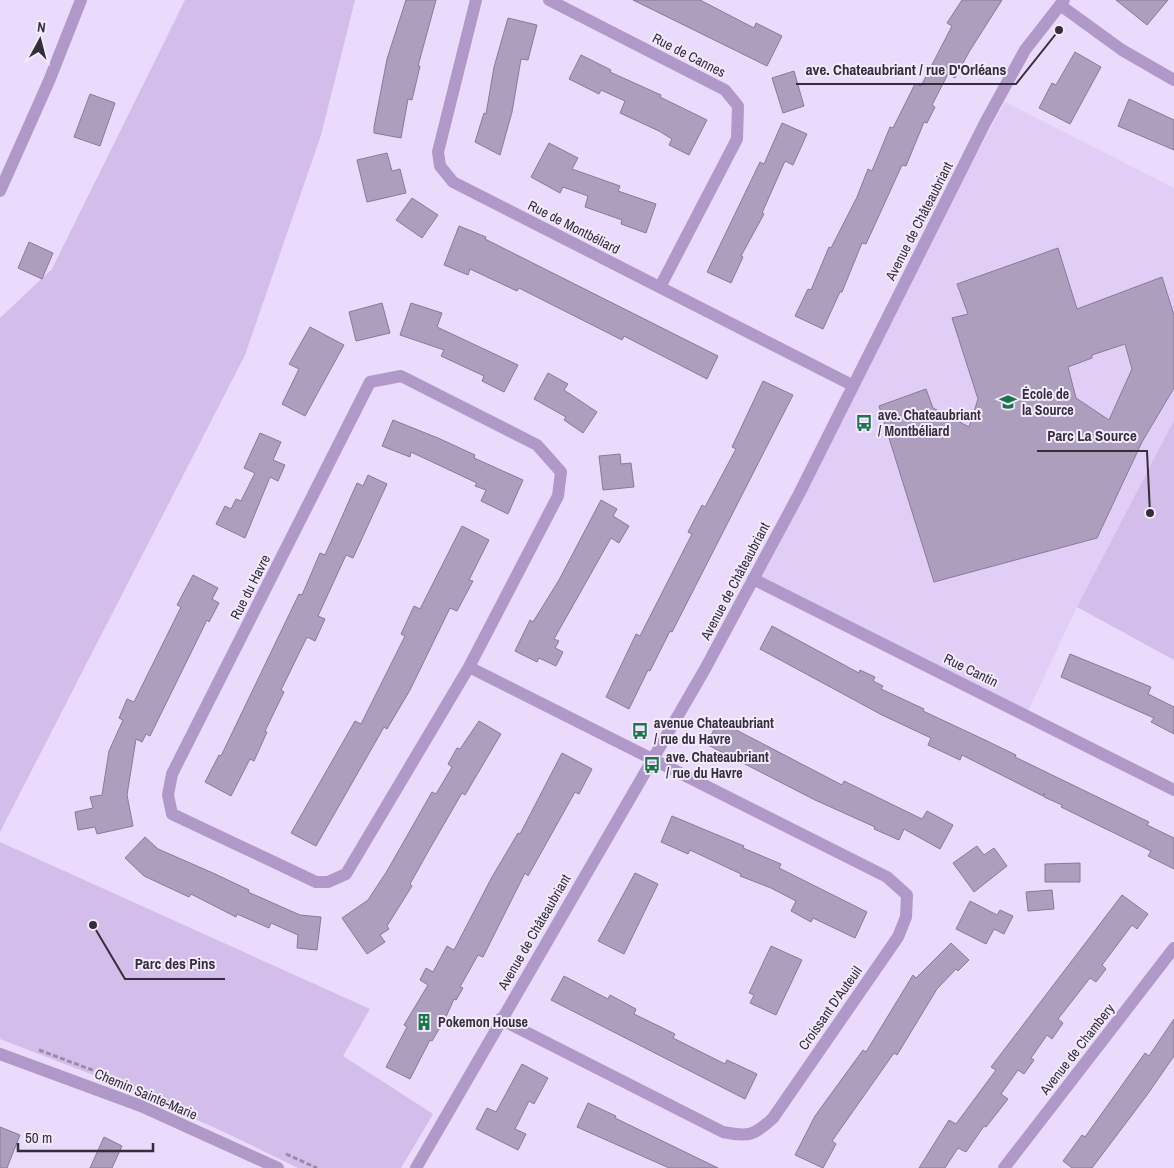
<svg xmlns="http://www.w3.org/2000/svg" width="1174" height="1168" viewBox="0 0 1174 1168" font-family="'Archivo Narrow',sans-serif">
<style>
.built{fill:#e1cef6}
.green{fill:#d3bdea}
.building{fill:#ad9ebd;stroke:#887a98;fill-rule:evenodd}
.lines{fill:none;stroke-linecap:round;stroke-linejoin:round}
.path{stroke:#988da4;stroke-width:3;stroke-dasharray:5 2.5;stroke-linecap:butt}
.minor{stroke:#b098c9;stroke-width:12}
.labels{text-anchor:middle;stroke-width:4;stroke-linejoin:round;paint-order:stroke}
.street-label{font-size:14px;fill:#342e3a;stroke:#f4eaff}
.poi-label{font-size:14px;font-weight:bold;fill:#342e3a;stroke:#f4eaff;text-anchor:start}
.leader{fill:none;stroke:#342e3a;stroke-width:2}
.callout-dot{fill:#342e3a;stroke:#f4eaff;stroke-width:2}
.callout-label{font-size:15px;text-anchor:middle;font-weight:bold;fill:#342e3a;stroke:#f4eaff;stroke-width:4;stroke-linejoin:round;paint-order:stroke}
</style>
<rect width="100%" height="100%" fill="#eadafb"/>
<!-- built -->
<polygon class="built" points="1005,102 1174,188 1174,420 1077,607 1027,713 753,579 851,384"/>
<!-- green -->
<g class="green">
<polygon points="185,0 355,0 321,135 245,355 0,832 0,318 52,269"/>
<polygon points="1174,420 1174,660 1077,607"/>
<polygon points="0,842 370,1009 343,1056 433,1114 401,1168 298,1168 222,1131 101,1078 0,1039"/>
</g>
<!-- building -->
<g class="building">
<polygon points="406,0 436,0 418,66 420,66 412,100 408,99 401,138 374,133 374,127 387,59"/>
<polygon points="633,0 700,0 754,28 756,23 782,36 767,66"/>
<polygon points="962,0 1002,0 969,52 955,78 948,74 932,105 935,107 927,123 924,122 906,166 902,165 866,244 862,243 842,292 840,292 823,329 795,316 808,289 811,290 829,247 831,248 857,197 868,169 872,171 890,127 893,128 915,84 921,86 952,26 947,23"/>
<polygon points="1116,0 1168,0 1147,25"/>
<polygon points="508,18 537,25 528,60 521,59 512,112 500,155 475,142 484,113 486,114 494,67"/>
<polygon points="1075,52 1101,67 1070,124 1039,108 1052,83 1056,85"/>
<polygon points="581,55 611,70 610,72 661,95 660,97 707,120 689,155 669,145 672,139 659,131 620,113 625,101 601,90 599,94 569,79"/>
<polygon points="794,71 804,106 783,113 772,78"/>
<polygon points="90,94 115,103 100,146 74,137"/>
<polygon points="1129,99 1174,120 1174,150 1118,126"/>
<polygon points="782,123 807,134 793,165 785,161 762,213 764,214 741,256 743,257 731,283 707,272 760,162 764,164"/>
<polygon points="549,143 578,158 572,169 620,186 618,191 656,204 646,233 621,224 622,220 585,207 588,196 563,187 560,193 531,177"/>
<polygon points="387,153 392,171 400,169 406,193 367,202 357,160"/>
<polygon points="412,198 438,215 422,238 396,220"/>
<polygon points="459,226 486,237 485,239 718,356 707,379 624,336 622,340 519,288 517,291 470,269 468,275 444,265"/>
<polygon points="29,242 53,253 42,279 18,268"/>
<path d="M1058,248L1077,309L1162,277L1174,315V388L1142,442L1097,538L934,582L879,406L926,389L933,408L969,427L978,399L952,318L968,314L957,284ZM1125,344L1132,369L1109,420L1076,398L1068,367L1092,358V355Z"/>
<polygon points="382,303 390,333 356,341 349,312"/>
<polygon points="411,303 442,313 437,327 518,365 504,392 482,381 484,376 441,356 444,350 400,335"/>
<polygon points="310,327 344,345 305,416 282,404 299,369 289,364"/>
<polygon points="548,373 568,384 564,390 597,412 583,433 564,420 566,417 534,399"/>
<polygon points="763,381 793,395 672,632 670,631 650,671 648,670 629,709 606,697 636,634 640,636 692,534 688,532 702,505 705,507 736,449 732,447"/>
<polygon points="393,420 438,438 475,455 474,458 523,480 508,514 481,501 486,490 475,486 477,483 411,452 410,457 382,446"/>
<polygon points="260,433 281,442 273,460 285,465 278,481 270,477 245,538 216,524 225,506 231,509 236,499 241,501 255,473 244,468"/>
<polygon points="620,454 621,464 631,463 634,487 603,490 599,456"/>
<polygon points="368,475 387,484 353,558 346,555 318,616 325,619 315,641 307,637 281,690 284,692 265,731 267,732 254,761 250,759 231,796 205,782 219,755 221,756 299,594 302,595 320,553 325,555 357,483 363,486"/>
<polygon points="601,500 617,509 613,516 629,526 619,543 611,538 554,639 559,641 555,648 563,652 556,666 539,658 537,662 515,651 530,620 533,622 559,580"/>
<polygon points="462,526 489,540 469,580 473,581 457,611 450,608 410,690 387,729 384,727 316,846 291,833 355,721 361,724 405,636 401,634 414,606 420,609"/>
<polygon points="193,575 218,588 212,599 219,603 209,622 207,620 150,736 146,734 142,742 136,739 127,795 133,826 97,834 95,827 78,830 75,812 93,808 90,797 102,795 109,751 123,720 119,718 127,699 134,702 181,607 177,605"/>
<polygon points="772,626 859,673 860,670 875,677 873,681 883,686 881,689 924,709 923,711 985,740 1016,755 1015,757 1149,822 1147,825 1174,838 1174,869 1148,856 1151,851 1061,807 1062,805 1044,797 1044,793 1043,796 962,755 960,760 928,745 931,738 882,715 760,649"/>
<polygon points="1070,654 1151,687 1148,694 1174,707 1174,734 1151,722 1154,718 1061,677"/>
<polygon points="479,721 501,734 465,795 462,793 429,850 410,884 412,886 387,926 389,929 380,935 385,942 367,954 342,918 368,900 387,871 432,792 436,794 452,767 448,764 457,748 460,749"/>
<polygon points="719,721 842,785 844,781 922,819 927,811 953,825 940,849 904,829 899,840 874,829 875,827 815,800 706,744"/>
<polygon points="562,753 592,769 579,794 575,792 528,876 525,873 483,957 478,955 460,987 463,988 456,1000 454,999 445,1019 432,1041 430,1040 410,1079 386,1067 407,1027 404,1025 428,985 420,980 426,968 433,972 447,946 454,950 492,877 518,833 520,834"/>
<polygon points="672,816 744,846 743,848 781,864 779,868 867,912 855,938 813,918 811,922 791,911 796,901 771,888 740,876 741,874 690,850 688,854 661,842"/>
<polygon points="145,837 158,849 213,873 249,890 248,892 300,915 321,917 317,950 297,948 298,935 271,923 269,928 237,914 236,917 191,894 189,897 144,876 125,858"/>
<polygon points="977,846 984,855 994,848 1007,866 974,892 953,863"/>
<polygon points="1080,863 1080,882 1045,882 1045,864"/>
<polygon points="635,873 658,884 624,954 598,941"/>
<polygon points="1052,890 1054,909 1028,911 1026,892"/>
<polygon points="1122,895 1148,914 1137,929 1132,925 1102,965 1106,969 1096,982 1090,978 1058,1019 1063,1023 1052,1039 1047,1035 1031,1058 1034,1060 1024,1074 1018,1070 1001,1094 1008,1099 986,1127 984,1126 966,1152 958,1148 945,1168 919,1168 949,1120 956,1124 996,1070 991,1067"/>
<polygon points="970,901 997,915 1000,910 1013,916 1004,934 994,929 986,944 956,929"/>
<polygon points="951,943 969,960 958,971 956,969 937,989 897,1055 894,1053 832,1141 836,1144 823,1168 795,1155 815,1116 863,1050 866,1052 913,975 916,978"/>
<polygon points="771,946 802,960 776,1015 750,1003 754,995 749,993"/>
<polygon points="564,976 608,999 610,995 636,1009 634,1014 675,1034 673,1038 725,1064 727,1060 757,1074 745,1099 551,1000"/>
<polygon points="1174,1019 1174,1056 1147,1095 1092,1168 1072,1168 1063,1161 1082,1135 1085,1137 1145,1053 1149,1056"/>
<polygon points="522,1064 548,1078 534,1104 529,1101 515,1129 526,1134 518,1150 476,1129 487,1108 496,1112"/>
<polygon points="588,1103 616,1116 615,1118 718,1168 669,1168 577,1127"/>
<polygon points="0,1127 20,1135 7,1168 0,1168"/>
<polygon points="104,1137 122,1146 112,1168 90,1168"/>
</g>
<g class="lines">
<!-- path -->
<g class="path">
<polyline points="39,1050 111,1077"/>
<polyline points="286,1154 317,1168"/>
</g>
<!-- minor -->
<g class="minor">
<polyline points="476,0 438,152 440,166 453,182 852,385"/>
<polyline points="549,0 725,90 738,106 737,139 660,287"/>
<polyline points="1060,5 1122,50 1174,80"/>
<polyline points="0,191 49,81 81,0"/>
<polyline points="753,579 1174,790"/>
<path d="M469,667L558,496L561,472L537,445L401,376L370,382L172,774L168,795L172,814L316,882H328L346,874L469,667L887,877L907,895L906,917L898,937L773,1118C754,1136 748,1137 723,1132L500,1019"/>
<polyline points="0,1054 141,1106 278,1168"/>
<polyline points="416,1168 705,669 799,494 985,123 1025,50 1064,0"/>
<polyline points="1004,1168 1174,948"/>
</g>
</g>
<!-- icons -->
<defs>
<g id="school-bare" transform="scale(1.35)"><path d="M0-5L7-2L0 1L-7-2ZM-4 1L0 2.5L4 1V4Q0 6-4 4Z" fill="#1c7549" stroke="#f4eaff" stroke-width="2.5" paint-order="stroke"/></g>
<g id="bus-bare" transform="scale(1.35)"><path d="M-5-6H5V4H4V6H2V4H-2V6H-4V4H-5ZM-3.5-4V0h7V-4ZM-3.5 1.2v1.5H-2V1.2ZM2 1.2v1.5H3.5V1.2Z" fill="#1c7549" stroke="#f4eaff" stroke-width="2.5" paint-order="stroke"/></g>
<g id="building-bare" transform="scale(1.35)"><path d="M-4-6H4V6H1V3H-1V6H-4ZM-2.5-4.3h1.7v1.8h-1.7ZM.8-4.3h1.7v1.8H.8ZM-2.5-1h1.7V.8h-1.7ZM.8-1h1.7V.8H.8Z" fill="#1c7549" stroke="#f4eaff" stroke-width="2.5" paint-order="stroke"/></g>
</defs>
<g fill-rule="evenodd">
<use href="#school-bare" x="1008" y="402"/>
<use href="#bus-bare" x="864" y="423"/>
<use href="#bus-bare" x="640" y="731"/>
<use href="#bus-bare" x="652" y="765"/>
<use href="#building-bare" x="424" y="1022"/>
</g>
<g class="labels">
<!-- street labels -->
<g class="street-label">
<text transform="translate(689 55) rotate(27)" y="5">Rue de Cannes</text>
<text transform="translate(919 221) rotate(-63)" y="5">Avenue de Châteaubriant</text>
<text transform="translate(574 227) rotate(27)" y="5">Rue de Montbéliard</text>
<text transform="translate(735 581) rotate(-62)" y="5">Avenue de Châteaubriant</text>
<text transform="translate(250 587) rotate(-63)" y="5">Rue du Havre</text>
<text transform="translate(971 670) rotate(26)" y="5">Rue Cantin</text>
<text transform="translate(534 932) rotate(-60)" y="5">Avenue de Châteaubriant</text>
<text transform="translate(830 1008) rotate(-55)" y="5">Croissant D'Auteuil</text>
<text transform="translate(1077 1049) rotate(-52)" y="5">Avenue de Chambery</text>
<text transform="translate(146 1094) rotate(23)" y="5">Chemin Sainte-Marie</text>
</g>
<!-- poi labels -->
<g class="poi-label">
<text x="1022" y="399">École de<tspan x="1022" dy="16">la Source</tspan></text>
<text x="878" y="420">ave. Chateaubriant<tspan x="878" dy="16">/ Montbéliard</tspan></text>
<text x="654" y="728">avenue Chateaubriant<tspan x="654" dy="16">/ rue du Havre</tspan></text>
<text x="666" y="762">ave. Chateaubriant<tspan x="666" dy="16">/ rue du Havre</tspan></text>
<text x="438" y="1027">Pokemon House</text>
</g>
</g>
<!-- callouts -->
<path class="leader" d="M1059 30L1016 84H796M1150 513L1147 451H1037M93 925L125 979H225"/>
<g class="callout-dot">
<circle cx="1059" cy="30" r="5"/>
<circle cx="1150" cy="513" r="5"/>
<circle cx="93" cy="925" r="5"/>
</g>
<g class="callout-label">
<text x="906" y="75">ave. Chateaubriant / rue D'Orléans</text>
<text x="1092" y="441">Parc La Source</text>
<text x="175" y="969">Parc des Pins</text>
</g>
<!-- north arrow -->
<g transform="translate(40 40) rotate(7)" stroke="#f4eaff" stroke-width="4" paint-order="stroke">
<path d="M0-4L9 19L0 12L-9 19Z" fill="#342e3a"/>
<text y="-8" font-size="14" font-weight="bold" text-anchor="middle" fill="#342e3a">N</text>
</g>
<!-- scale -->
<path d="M18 1143v8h135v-8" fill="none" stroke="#342e3a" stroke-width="2.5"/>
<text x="25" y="1143" font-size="15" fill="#342e3a" stroke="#f4eaff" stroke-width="4" paint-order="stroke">50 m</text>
</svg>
